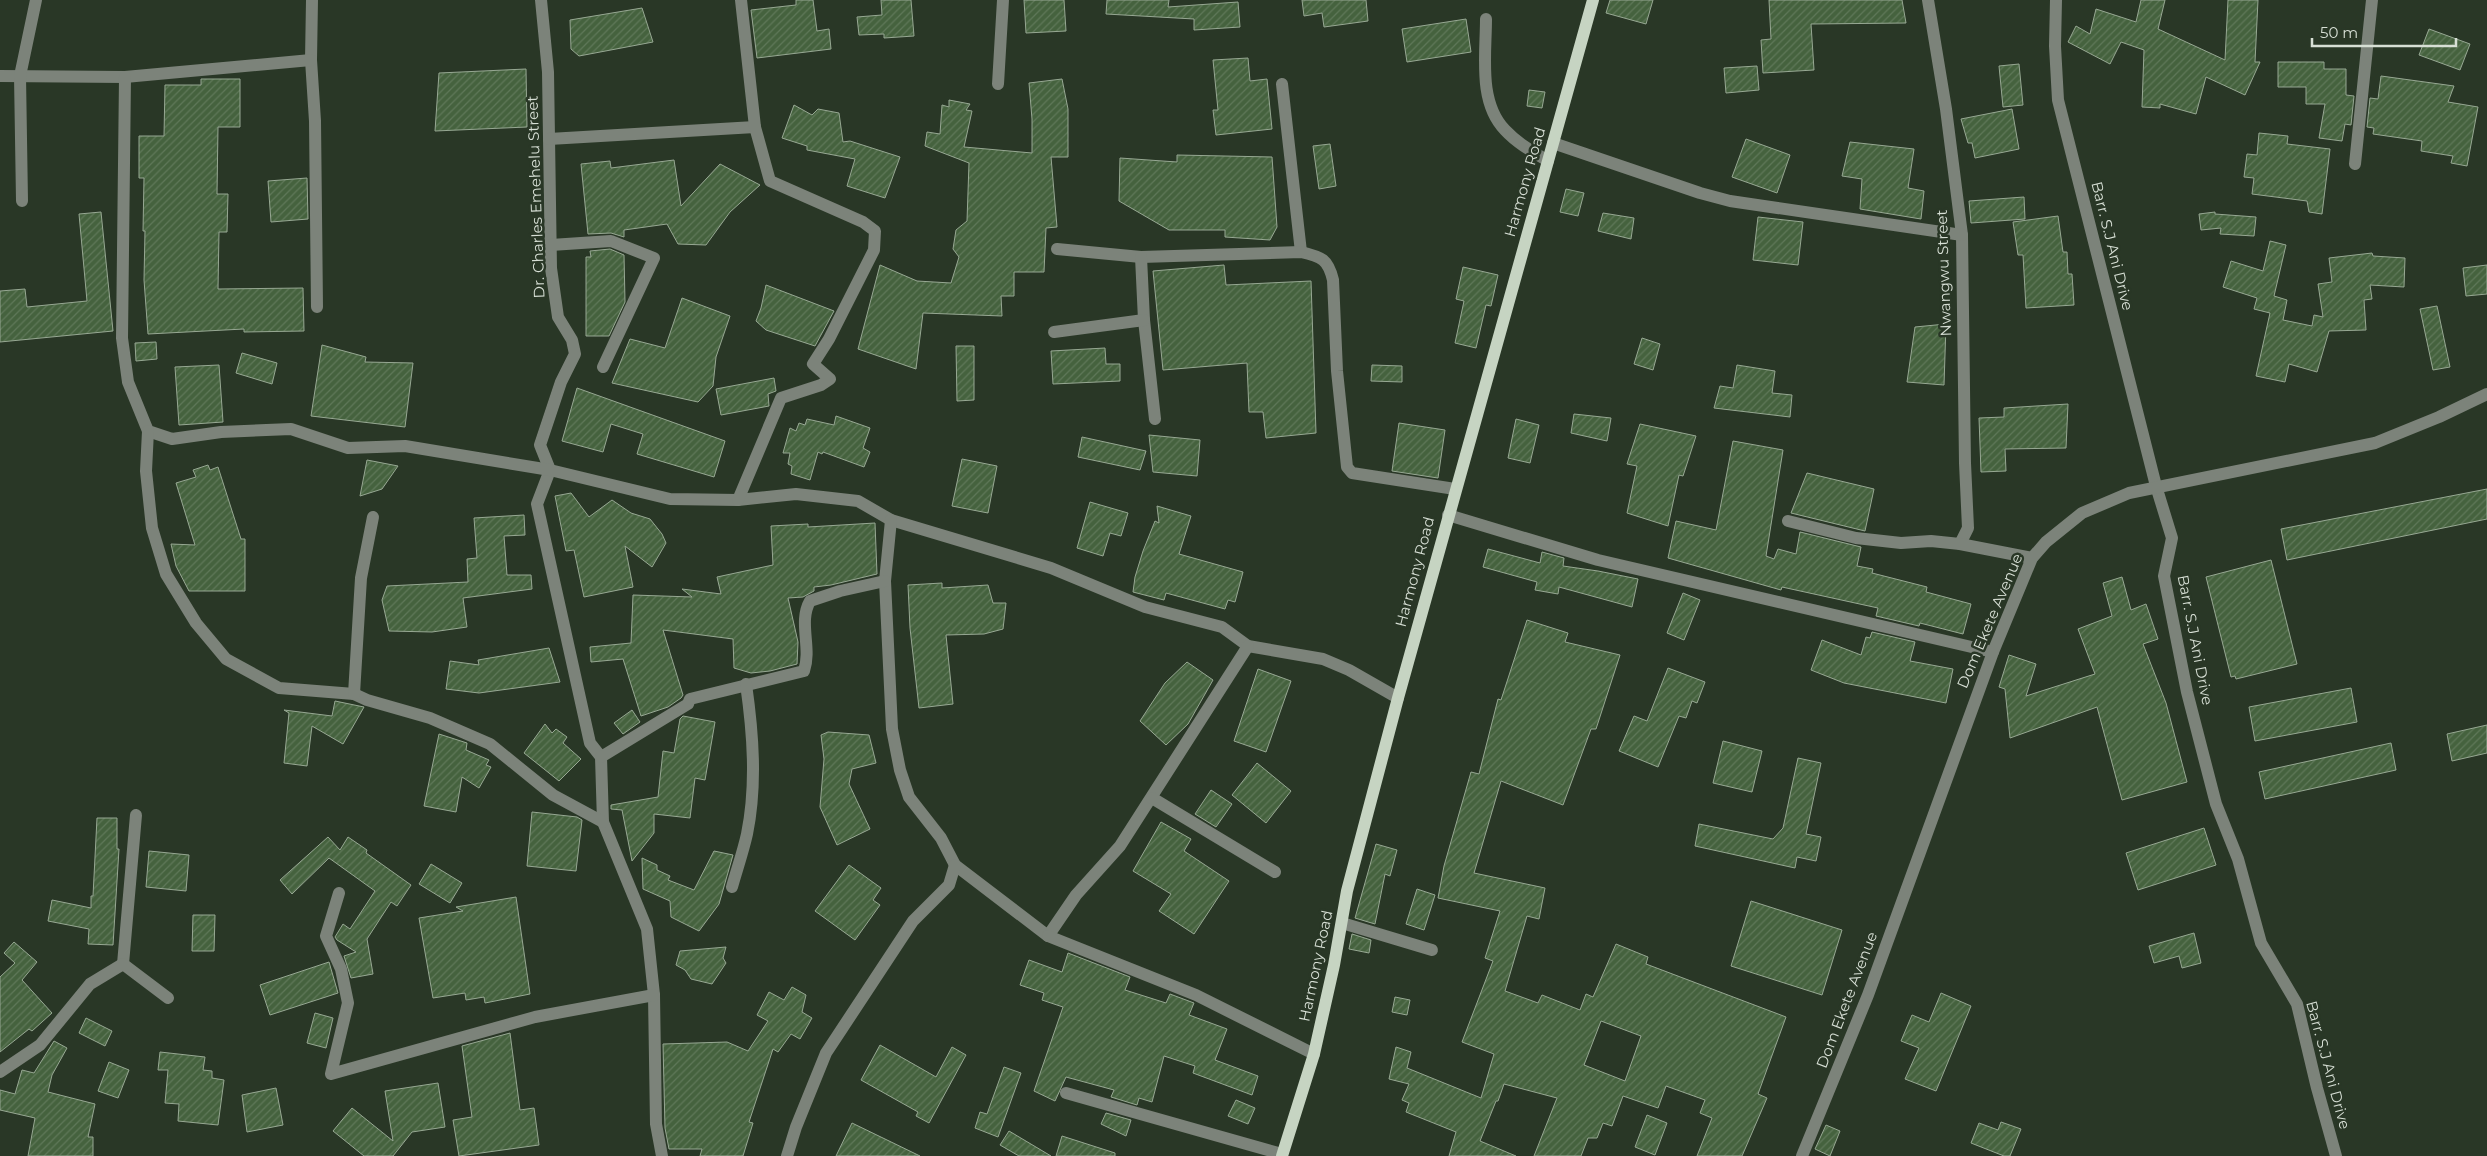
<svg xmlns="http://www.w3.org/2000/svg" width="2487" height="1156" viewBox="0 0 2487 1156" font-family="Montserrat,sans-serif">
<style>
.building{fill:url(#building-hatch);stroke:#97a893;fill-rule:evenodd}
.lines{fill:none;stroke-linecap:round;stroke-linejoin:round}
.minor{stroke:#7c837a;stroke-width:12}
.major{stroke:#c6d4c2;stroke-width:12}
.labels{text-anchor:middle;stroke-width:5;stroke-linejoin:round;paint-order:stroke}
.street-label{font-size:15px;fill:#d7dfd5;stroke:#293726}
</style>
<defs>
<pattern id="building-hatch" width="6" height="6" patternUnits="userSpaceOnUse" patternTransform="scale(1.25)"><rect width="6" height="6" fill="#45623e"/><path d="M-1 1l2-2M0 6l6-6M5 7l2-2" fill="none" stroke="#5f7859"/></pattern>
</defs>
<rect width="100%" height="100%" fill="#293726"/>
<!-- building -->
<g class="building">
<polygon points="796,0 813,0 817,31 829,29 831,49 757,58 751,10 796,5"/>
<polygon points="881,0 911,0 914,36 884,38 884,34 859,35 857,17 882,15"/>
<polygon points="1024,0 1064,0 1066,31 1026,33"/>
<polygon points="1107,0 1169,0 1168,7 1238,2 1240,27 1194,30 1194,19 1106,14"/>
<polygon points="1302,0 1366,0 1368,21 1324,27 1322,13 1304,16"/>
<polygon points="1610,0 1653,0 1646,24 1606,13"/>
<polygon points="1769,0 1902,0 1906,23 1811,24 1814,70 1763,73 1761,40 1771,39"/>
<polygon points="2141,0 2165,0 2158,29 2225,60 2228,0 2258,0 2255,62 2260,62 2245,95 2206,77 2196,114 2160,104 2160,108 2142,107 2144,50 2121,42 2110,64 2068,42 2076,26 2090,34 2096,9 2136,22"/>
<polygon points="642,8 653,42 579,56 571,49 570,20"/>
<polygon points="1466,19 1471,52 1407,62 1402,29"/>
<polygon points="2429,29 2470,44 2460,70 2419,55"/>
<polygon points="1248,58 1250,81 1267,79 1272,129 1216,135 1213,110 1218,110 1213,60"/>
<polygon points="2278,62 2324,62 2324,69 2346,69 2346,95 2354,96 2351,125 2345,124 2342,141 2319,138 2325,104 2306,104 2306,87 2278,87"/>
<polygon points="2019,64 2023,105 2003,107 1999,66"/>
<polygon points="1757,66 1759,90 1726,93 1724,68"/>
<polygon points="526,69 527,127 435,131 439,73"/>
<polygon points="2381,76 2454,86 2448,102 2478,107 2467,166 2451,163 2453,156 2421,151 2422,141 2373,134 2374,128 2367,127 2370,98 2378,99"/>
<polygon points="201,79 240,79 240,127 218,127 217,194 228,194 227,232 219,232 218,289 303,288 304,331 244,332 244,329 148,334 144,280 145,231 143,231 144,178 139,178 139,136 164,136 165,85 201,85"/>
<polygon points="1062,79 1068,109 1068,157 1051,157 1057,227 1046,228 1044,272 1014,272 1014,296 1001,296 1002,316 923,313 916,369 858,349 880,265 917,281 951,283 959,257 953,249 956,230 967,221 969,163 925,146 927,132 940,134 942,105 949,107 949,100 970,104 966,110 972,111 964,147 1032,153 1032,119 1029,83"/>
<polygon points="1529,90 1545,92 1542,108 1527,106"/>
<polygon points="794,105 812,115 818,109 839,113 843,142 850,141 900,157 885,198 847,186 855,159 807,150 807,146 782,138"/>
<polygon points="2012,109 2019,149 1975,158 1972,143 1968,143 1961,119"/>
<polygon points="2259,133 2288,136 2287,144 2330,149 2322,214 2309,212 2307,201 2252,194 2254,178 2244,177 2247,154 2257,155"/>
<polygon points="1746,139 1790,155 1777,193 1732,177"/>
<polygon points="1850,142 1914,149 1908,188 1924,191 1921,219 1860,209 1862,179 1842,176"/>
<polygon points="1330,144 1336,186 1319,189 1313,146"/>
<polygon points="1177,155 1272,157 1277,227 1270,240 1225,237 1225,230 1169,230 1119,201 1120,158 1177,162"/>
<polygon points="674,160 681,206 720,164 760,185 730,212 706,245 678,244 667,224 624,230 624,237 611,233 588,234 581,164 610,161 611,168"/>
<polygon points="307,178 308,219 271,222 268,181"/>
<polygon points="1566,189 1584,193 1578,216 1560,212"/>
<polygon points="2024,197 2025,219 1971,223 1969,201"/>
<polygon points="101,212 113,331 0,342 0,291 25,289 27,307 87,301 79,214"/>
<polygon points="2215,212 2215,214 2256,217 2254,236 2220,234 2221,228 2201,230 2199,214"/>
<polygon points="1603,213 1634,218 1631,239 1598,231"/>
<polygon points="2058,216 2063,252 2067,252 2068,274 2072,274 2074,305 2026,308 2023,255 2018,255 2013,222"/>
<polygon points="1758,217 1803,222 1798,265 1753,260"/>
<polygon points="2270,241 2286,245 2274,296 2287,300 2283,320 2312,326 2314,315 2323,317 2318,284 2332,282 2329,258 2372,253 2373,256 2405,258 2404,287 2370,285 2372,299 2364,300 2366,330 2329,331 2317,372 2289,364 2285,382 2256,376 2270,313 2254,309 2257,298 2223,287 2231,261 2263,271"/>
<polygon points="610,249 624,255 625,302 609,336 586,336 586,257 591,257 590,251"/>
<polygon points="1224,265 1226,285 1311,281 1316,433 1266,438 1263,412 1249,412 1247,363 1163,370 1153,271"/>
<polygon points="2487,265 2487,294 2466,296 2463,268"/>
<polygon points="1463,267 1498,275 1491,306 1486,305 1476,348 1455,343 1464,301 1456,299"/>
<polygon points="766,285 834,311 815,346 766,330 756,321 761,308"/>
<polygon points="682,298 730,316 716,357 713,386 698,402 612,383 630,339 665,348"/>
<polygon points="2437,306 2450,367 2433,370 2420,309"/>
<polygon points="1946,324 1944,385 1907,382 1915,327"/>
<polygon points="1642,338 1660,344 1653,370 1634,364"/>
<polygon points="156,342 157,359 136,361 135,343"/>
<polygon points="322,345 366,357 365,362 413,363 405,427 311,416"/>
<polygon points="956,346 974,346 974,400 957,401"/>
<polygon points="1105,348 1106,364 1120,364 1120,381 1053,384 1051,351"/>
<polygon points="242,353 277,363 272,384 236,373"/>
<polygon points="219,365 223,422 179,425 175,367"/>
<polygon points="1372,365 1402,366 1402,382 1371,381"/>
<polygon points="1737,365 1775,371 1772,393 1792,395 1790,417 1714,408 1720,386 1733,388"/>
<polygon points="774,378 776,391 768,394 769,406 721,415 716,389"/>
<polygon points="577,388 725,441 714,477 637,454 643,434 611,424 603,452 562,441"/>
<polygon points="2068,404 2066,448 2005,449 2006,471 1981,472 1979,418 2004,417 2004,408"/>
<polygon points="1574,414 1611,418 1607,441 1571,433"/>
<polygon points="836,416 870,428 863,448 870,452 864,467 823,452 822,454 818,452 810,480 791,474 792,466 788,464 790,453 783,453 790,428 796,431 799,423 805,425 807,419 834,425"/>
<polygon points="1516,419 1539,425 1530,463 1508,458"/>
<polygon points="1399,423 1445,430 1438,478 1392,471"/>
<polygon points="1640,424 1696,436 1683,476 1679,475 1668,526 1627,513 1637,466 1627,464"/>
<polygon points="1149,435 1200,440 1197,476 1153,472"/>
<polygon points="1082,437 1146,451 1140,470 1078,457"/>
<polygon points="1733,441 1783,450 1766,556 1774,559 1778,549 1796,554 1800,532 1861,547 1857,566 1873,569 1872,573 1927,587 1926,592 1971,604 1963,634 1920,623 1919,626 1876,616 1878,608 1782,587 1781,590 1668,558 1676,521 1716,530"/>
<polygon points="962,459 997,466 988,513 952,506"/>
<polygon points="367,460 398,466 382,489 360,496"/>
<polygon points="208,465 210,470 218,467 241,539 245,539 245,591 189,591 176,566 171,544 195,545 176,483 196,477 193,470"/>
<polygon points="1807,473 1874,489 1865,531 1791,513"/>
<polygon points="2487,489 2487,519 2287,560 2281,529"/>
<polygon points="571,493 589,517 612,500 631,513 650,519 662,534 666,543 652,567 625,546 633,587 584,597 574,550 566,551 555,496"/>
<polygon points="1090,502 1128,513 1121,536 1110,533 1103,556 1077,548"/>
<polygon points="1157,506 1191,516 1179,554 1243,572 1235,602 1228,600 1225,609 1166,593 1164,600 1133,592 1135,577 1143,551 1155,521 1159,523"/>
<polygon points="524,515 525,535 504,536 507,575 531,575 532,589 463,598 467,627 432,632 389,631 382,600 387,586 468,582 467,559 477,558 474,518"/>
<polygon points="875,523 877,574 831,585 814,587 814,591 803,597 788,598 798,642 797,664 770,671 751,673 734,668 733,639 663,630 683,695 681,698 668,707 641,716 623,659 591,662 590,647 631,643 633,595 692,597 682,589 721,594 717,577 773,565 771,526 808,524 808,527"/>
<polygon points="1488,549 1540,563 1542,552 1564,558 1563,566 1598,571 1638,579 1632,607 1559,587 1558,594 1535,590 1537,582 1483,567"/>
<polygon points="2271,560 2297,664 2236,679 2235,676 2231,677 2206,577"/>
<polygon points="2122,577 2131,610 2146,604 2158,639 2143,644 2166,703 2187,782 2122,800 2097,707 2010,738 2005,689 1999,687 2009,655 2036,664 2026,696 2095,674 2078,629 2112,616 2103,583"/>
<polygon points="942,583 942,588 988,585 993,603 1006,603 1003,629 984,634 946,635 953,704 919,708 910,628 908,585"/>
<polygon points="1683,593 1700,600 1684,640 1667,633"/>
<path d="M1527,620L1568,633L1565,642L1620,655L1596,729H1591L1563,805L1501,781L1474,873L1545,888L1539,919L1527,916L1505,991L1538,1003L1542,995L1580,1010L1586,994L1593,997L1616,944L1648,957L1646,964L1786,1017L1758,1094L1767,1098L1742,1156H1697L1712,1118L1700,1113L1705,1100L1666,1086L1658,1108L1623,1096L1612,1126L1603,1123L1597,1138H1588L1581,1156H1534L1557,1098L1504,1084L1498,1101H1496L1480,1141L1516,1156H1449L1456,1132L1406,1112L1409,1103L1402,1100L1409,1084L1389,1079L1396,1047L1411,1052L1407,1068L1481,1098L1494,1054L1462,1042L1493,961L1485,958L1500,911L1438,898L1444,866L1471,772L1479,774L1498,699L1501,700ZM1601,1021L1641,1036L1625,1081L1584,1065Z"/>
<polygon points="1872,632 1915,642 1910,661 1953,669 1946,703 1844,683 1811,670 1822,640 1861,655 1866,637 1870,638"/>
<polygon points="549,648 560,682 479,693 446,689 450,661 479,665 478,660"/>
<polygon points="1187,662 1213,680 1188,724 1166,745 1140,721 1165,683"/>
<polygon points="1668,668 1705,682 1697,703 1692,701 1686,718 1679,716 1658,767 1619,751 1634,716 1647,721"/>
<polygon points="1258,669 1291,681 1266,752 1234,741"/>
<polygon points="2351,688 2357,722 2255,741 2249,707"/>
<polygon points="335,701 364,707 343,744 312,726 307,766 284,763 289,713 284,710 332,716"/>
<polygon points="632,710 640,722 623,734 614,723"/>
<polygon points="683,716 715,722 705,780 695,778 690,818 654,814 654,833 632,861 622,810 611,809 611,805 658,797 663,751 674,753 680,719"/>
<polygon points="545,724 552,733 556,729 567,737 563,743 581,759 559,781 524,753"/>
<polygon points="2487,725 2487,753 2452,761 2447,734"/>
<polygon points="828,732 869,735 876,763 852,769 849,784 870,829 837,845 820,807 824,759 821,735"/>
<polygon points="439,734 467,743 466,750 489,760 486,765 491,767 479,788 462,777 456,812 424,806"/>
<polygon points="1723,741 1762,751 1752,792 1713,783"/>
<polygon points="2391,743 2396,770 2265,799 2259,772"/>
<polygon points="1798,758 1821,763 1806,834 1821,837 1816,861 1797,857 1795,868 1695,846 1699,824 1773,839 1783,828"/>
<polygon points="1257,763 1291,791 1266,823 1232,795"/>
<polygon points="1211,790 1232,804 1216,827 1195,814"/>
<polygon points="532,812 577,817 582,820 576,871 527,866"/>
<polygon points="97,818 117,818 117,849 119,849 113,945 88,944 89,929 48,921 52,900 91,908 91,896 93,896"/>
<polygon points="1161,822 1191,839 1184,851 1229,881 1194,934 1159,911 1171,894 1133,871"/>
<polygon points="2204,828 2216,865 2138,890 2126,853"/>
<polygon points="328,837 340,850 348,837 367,850 366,853 411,885 397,906 391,902 367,939 373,974 351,978 344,956 356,952 337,940 335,937 343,924 350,929 375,891 329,858 292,894 280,880"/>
<polygon points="1376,844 1397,850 1390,876 1385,874 1375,924 1355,918"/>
<polygon points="149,851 189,855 186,891 146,887"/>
<polygon points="714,851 733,855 719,904 699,931 671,917 670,901 643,889 642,858 657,865 657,870 670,876 668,880 694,890"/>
<polygon points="431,864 462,883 450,903 419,884"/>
<polygon points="849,865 881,888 873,900 880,905 855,940 815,911"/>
<polygon points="1417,889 1435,895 1424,930 1406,924"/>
<polygon points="516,897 530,994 485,1003 484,997 466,1000 465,993 433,998 419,918 463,911 456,907"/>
<polygon points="1751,901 1842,930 1822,995 1731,966"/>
<polygon points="193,915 215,915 214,951 192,951"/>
<polygon points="2194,933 2201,963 2182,968 2179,956 2154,963 2149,946"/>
<polygon points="1352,934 1371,940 1369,953 1349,949"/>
<polygon points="14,942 37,962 22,980 52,1013 32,1031 29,1029 0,1052 0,977 15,963 4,953"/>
<polygon points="726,947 723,958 726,963 712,984 691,979 685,970 676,965 680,951"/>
<polygon points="1068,953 1130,977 1125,990 1166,1003 1170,994 1194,1003 1189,1015 1227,1029 1215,1060 1258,1076 1252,1095 1193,1073 1195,1066 1164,1056 1152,1102 1139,1098 1137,1105 1111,1097 1114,1090 1066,1077 1055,1101 1034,1091 1063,1007 1042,1000 1044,993 1020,985 1029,960 1062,972"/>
<polygon points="329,962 338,993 270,1015 260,985"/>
<polygon points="792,987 806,995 802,1012 812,1018 800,1039 791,1034 778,1052 773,1049 749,1122 753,1123 743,1156 700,1156 702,1149 669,1149 665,1128 663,1044 727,1042 748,1051 768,1021 757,1015 769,992 784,1000"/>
<polygon points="1941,993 1971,1006 1936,1091 1905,1079 1919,1048 1901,1041 1912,1015 1929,1022"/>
<polygon points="1395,997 1410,1000 1407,1015 1392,1012"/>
<polygon points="315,1013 333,1018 326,1048 307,1043"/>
<polygon points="86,1018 112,1031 105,1046 79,1033"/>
<polygon points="510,1033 520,1110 534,1108 539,1145 459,1156 453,1120 472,1117 462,1046"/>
<polygon points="54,1041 67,1048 52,1075 48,1092 95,1104 88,1137 93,1137 93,1156 28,1156 35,1118 0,1110 0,1090 15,1094 22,1070 34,1073"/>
<polygon points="880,1045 936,1077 952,1047 966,1055 929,1123 916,1116 918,1112 861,1080"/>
<polygon points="160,1052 205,1057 203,1070 212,1071 212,1078 224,1080 218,1125 178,1121 179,1104 165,1103 168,1070 158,1070"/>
<polygon points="109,1062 129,1070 118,1098 98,1091"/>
<polygon points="1004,1067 1021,1073 998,1137 975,1128 980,1112 987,1114"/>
<polygon points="438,1083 445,1127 412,1132 393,1156 364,1156 333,1131 352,1108 393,1141 385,1091"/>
<polygon points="276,1088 283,1125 247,1132 242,1095"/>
<polygon points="1236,1100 1255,1108 1248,1124 1228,1116"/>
<polygon points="1106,1113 1131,1120 1126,1136 1101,1124"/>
<polygon points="1647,1115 1667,1123 1655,1155 1635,1147"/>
<polygon points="2001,1122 2021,1129 2010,1156 2004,1156 1971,1143 1979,1123 1998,1130"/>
<polygon points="852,1123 920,1156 836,1156"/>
<polygon points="1826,1125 1840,1131 1830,1156 1815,1149"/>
<polygon points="1009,1131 1051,1156 1019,1156 1000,1145"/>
<polygon points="1062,1136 1115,1153 1115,1156 1056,1156"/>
</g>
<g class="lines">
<!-- minor -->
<g class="minor">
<polyline points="312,0 311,60 315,121 317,307"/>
<polyline points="541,0 548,72 551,268 558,317 572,340 575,354 561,382 540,445 550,470 537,504 590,743 601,757 603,822 647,929 654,995 656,1124 662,1156"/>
<polyline points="1928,0 1946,109 1962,235 1965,463 1968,528 1960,544"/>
<polyline points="2056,0 2055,46 2058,100 2156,486 2172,538 2164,576 2187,692 2216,804 2238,859 2261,943 2297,1004 2317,1088 2336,1156"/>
<path d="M1486,19C1486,55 1478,102 1505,130C1517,143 1533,152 1548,161"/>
<polyline points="0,76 125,77 311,60"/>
<polyline points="125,77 122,338 128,382 148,431 172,439 221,432 291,429 348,448 405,446 550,470 670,499 738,500 796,494 858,501 891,520 1051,568 1145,607 1222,627 1248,646 1323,659 1349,670 1398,698"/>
<polyline points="998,84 1003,0"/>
<polyline points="1282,84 1301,252"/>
<polyline points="549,139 755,127"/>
<polyline points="1553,143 1700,193 1730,201 1962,235"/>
<polyline points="2355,164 2372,0"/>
<polyline points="22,201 20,76 36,0"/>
<polyline points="551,245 611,241 654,258 603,367"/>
<path d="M1057,249L1141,257L1301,252C1322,257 1328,259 1333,280L1337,371L1347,467L1352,473L1455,489"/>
<polyline points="1141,257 1144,320 1155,419"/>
<polyline points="1054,332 1144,320"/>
<polyline points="148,431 146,471 152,528 166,574 196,623 226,659 279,688 354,694 367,700 430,718 490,744 553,795 603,822"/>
<polyline points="738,500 781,398 821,385 830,379 813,364 829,339 874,250 875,231 863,222 770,181 755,127 741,0"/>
<polyline points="1448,515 1598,560 1993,652"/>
<polyline points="891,520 885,581 892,729 900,770 909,797 941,838 955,865 1048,936 1076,895 1120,846 1248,646"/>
<polyline points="1788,521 1856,538 1901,543 1931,541 1960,544 2032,558"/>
<polyline points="354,694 361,578 373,517"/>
<path d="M601,757L688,704L690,699L804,671C812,648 798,622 810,601L840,591L885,581"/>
<polyline points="1152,798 1275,872"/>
<path d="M732,887C737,869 743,852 747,834C757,785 753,733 746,684"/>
<polyline points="339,893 326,936 341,969 348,1003 331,1074 535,1017 654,995"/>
<polyline points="1342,923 1432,950"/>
<polyline points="1048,936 1196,995 1314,1054"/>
<polyline points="123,964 136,815"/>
<polyline points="0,1072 40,1045 90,984 123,964 168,998"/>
<polyline points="1066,1093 1282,1154"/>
<polyline points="787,1156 796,1127 826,1053 913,921 949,885 955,865"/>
<polyline points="1802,1156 1868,995 1993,652 2032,558 2046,542 2082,513 2129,493 2375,443 2439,417 2487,394"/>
</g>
<!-- major -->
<polyline class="major" points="1282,1156 1314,1054 1334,965 1347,891 1398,698 1593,0"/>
</g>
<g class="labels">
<!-- street labels -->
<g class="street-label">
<text transform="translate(1525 182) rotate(-74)" y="5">Harmony Road</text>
<text transform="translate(536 197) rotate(-92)" y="5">Dr. Charles Emehelu Street</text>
<text transform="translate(2112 246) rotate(76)" y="5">Barr. S.J Ani Drive</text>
<text transform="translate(1944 273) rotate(-92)" y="5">Nwangwu Street</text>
<text transform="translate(1415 572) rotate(-75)" y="5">Harmony Road</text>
<text transform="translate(1990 621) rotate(-67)" y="5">Dom Ekete Avenue</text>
<text transform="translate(2195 640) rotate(79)" y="5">Barr. S.J Ani Drive</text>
<text transform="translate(1316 966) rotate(-78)" y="5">Harmony Road</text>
<text transform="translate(1847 1000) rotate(-69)" y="5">Dom Ekete Avenue</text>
<text transform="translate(2328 1065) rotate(75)" y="5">Barr. S.J Ani Drive</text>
</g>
</g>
<!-- scale -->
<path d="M2312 38v8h144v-8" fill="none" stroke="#d7dfd5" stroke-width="2.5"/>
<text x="2320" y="38" font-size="15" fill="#d7dfd5" stroke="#293726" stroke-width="4" paint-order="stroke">50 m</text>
</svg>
